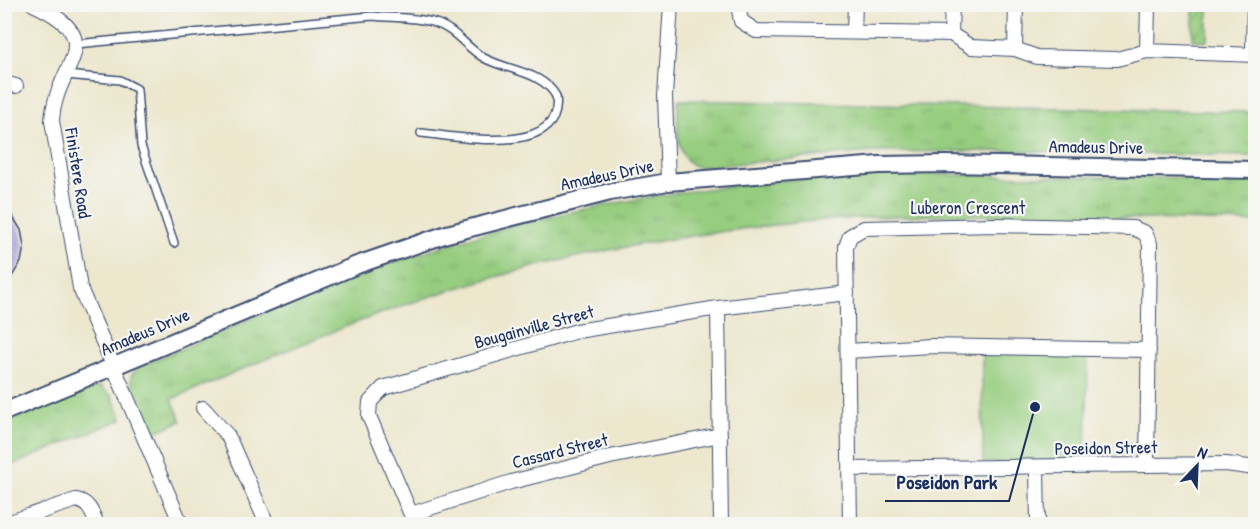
<svg xmlns="http://www.w3.org/2000/svg" width="1260" height="529" viewBox="0 0 1260 529" font-family="'Patrick Hand',sans-serif">
	<defs>
		<pattern id="grass-tufts" width="24" height="20" patternUnits="userSpaceOnUse" patternTransform="scale(1.5)"><rect width="24" height="20" fill="#96cd7f"/><path d="M3 7l-1-3M5 7V3M7 7l1-3M15 17l-1-3M17 17v-4M19 17l1-3" fill="none" stroke="#81b070"/></pattern>
		<pattern id="garden-furrows" width="10" height="10" patternUnits="userSpaceOnUse" patternTransform="scale(1.5)"><rect width="10" height="10" fill="#96cd7f"/><path d="M-1 1l2-2M0 10L10 0M9 11l2-2" fill="none" stroke="#81b070"/></pattern>
		<pattern id="building-back-hatch" width="6" height="6" patternUnits="userSpaceOnUse" patternTransform="scale(1.5)"><rect width="6" height="6" fill="#a9a1d9"/><path d="M-1 5l2 2M0 0l6 6M5-1l2 2" fill="none" stroke="#8984b3"/></pattern>
	</defs>
	<rect width="100%" height="100%" fill="#f6f6f2"/>
	<filter id="ink" filterUnits="userSpaceOnUse"><feTurbulence type="fractalNoise" baseFrequency=".0167" numOctaves="2"/><feDisplacementMap in="SourceGraphic" scale="12" xChannelSelector="R" yChannelSelector="G"/><feConvolveMatrix kernelMatrix="1 2 1 2 8 2 1 2 1" color-interpolation-filters="sRGB"/></filter>
	<filter id="wash" filterUnits="userSpaceOnUse"><feTurbulence type="fractalNoise" baseFrequency=".008" numOctaves="4" result="noise"/><feDisplacementMap in="SourceGraphic" scale="24" xChannelSelector="R" yChannelSelector="G"/><feGaussianBlur stdDeviation="1.35" result="paint"/><feColorMatrix in="noise" values="0 0 0 0 0 0 0 0 0 0 0 0 0 0 0 0 0 1.4 0 .05"/><feComposite in="paint" operator="in"/></filter>
	<g filter="url(#wash)">
		<rect width="100%" height="100%" fill="#ece7cd"/>
		<path fill="url(#grass-tufts)" stroke="#587e6e" stroke-width="1.5" d="M 678,100 L 1255,112 L 1255,156 L 1003,151 L 871,152 L 699,167 C 673,162 678,122 678,100 Z
			M 889,174 L 1255,179 L 1255,222 C 1106,219 953,208 803,222 C 693,233 580,252 474,283 C 369,313 271,357 172,399 L 181,421 L 150,434 L 132,392 L 131,376 L 140,366 C 233,327 325,284 421,253 C 572,203 730,180 889,174 Z
			M 101,387 L 112,396 L 122,419 L 5,468 L 5,423 L 89,388 Z"/>
		<path fill="#96cd7f" stroke="#587e6e" stroke-width="1.5" d="M 982,352 L 1088,354 L 1086,461 L 983,463 Z"/>
		<path fill="url(#garden-furrows)" stroke="#587e6e" stroke-width="1.5" d="M 1193,5 L 1208,5 L 1208,41 L 1193,40 Z"/>
		<g id="blocks">
			<path fill="url(#building-back-hatch)" d="M 4,202 L 21,230 L 24,246 L 21,262 L 4,289 Z"/>
		</g>
	</g>
	<g filter="url(#ink)">
		<use href="#blocks" fill-opacity="0" stroke="#3a4b6f" stroke-width="1.5"/>
		<g fill="none" stroke-linecap="round" stroke-linejoin="round">
			<g stroke="#3a4b6f" stroke-width="10">
				<path id="service" d="M 76,44 L 372,16 C 391,18 413,17 432,22 C 455,28 465,47 484,58 C 508,71 542,71 556,96 C 565,159 456,136 421,133
					M 66,75 L 120,80 L 137,89 L 141,146 L 174,243"/>
			</g>
			<g stroke="#3a4b6f" stroke-width="16">
				<path id="minor" d="M 33,4 C 113,41 55,63 52,121 L 80,288 L 181,524
					M 738,4 L 741,21 L 756,31 L 951,34
					M 952,4 L 951,34 L 971,47 L 1015,49 L 1037,57 L 1117,59 L 1147,51 L 1256,55
					M 854,31 L 855,4
					M 1015,49 L 1016,4
					M 1147,51 L 1148,4
					M 1253,54 L 1254,4
					M 4,83 L 16,86
					M 668,182 L 665,96 L 671,4
					M 718,308 L 721,524
					M 848,351 L 931,346 L 1149,350
					M 203,408 L 228,436 L 267,524
					M 1037,467 L 1038,524
					M 849,469 L 1147,465 L 1226,464 L 1256,468
					M 411,514 L 511,482 L 610,457 L 720,435
					M 4,524 L 76,500 C 89,502 92,513 97,524
					M 415,524 L 369,416 L 370,402 L 383,388 L 577,331 L 718,308 L 847,293
					M 850,524 L 846,247 L 850,236 L 864,228 L 996,225 L 1133,228 L 1145,233 L 1150,244 L 1147,465"/>
			</g>
			<g stroke="#3a4b6f" stroke-width="20">
				<path id="tertiary" d="M 4,412 L 357,265 L 447,234 L 610,192 L 668,182 L 879,165 L 946,164 L 1256,170"/>
			</g>
			<use href="#service" stroke="#fff" stroke-width="7"/>
			<use href="#minor" stroke="#fff" stroke-width="14"/>
			<use href="#tertiary" stroke="#fff" stroke-width="16"/>
		</g>
	</g>
	<g text-anchor="middle" stroke-width="4.5" stroke-linejoin="round" paint-order="stroke">
		<g font-size="18" fill="#1b2f5e" stroke="#f6f6f2">
			<text transform="translate(1096 147) rotate(1)" y="6">Amadeus Drive</text>
			<text transform="translate(78 173) rotate(81)" y="6">Finistere Road</text>
			<text transform="translate(607 175) rotate(-12)" y="6">Amadeus Drive</text>
			<text x="968" y="214">Luberon Crescent</text>
			<text transform="translate(534 327) rotate(-15)" y="6">Bougainville Street</text>
			<text transform="translate(145 332) rotate(-23)" y="6">Amadeus Drive</text>
			<text transform="translate(1106 448) rotate(-1)" y="6">Poseidon Street</text>
			<text transform="translate(560 451) rotate(-14)" y="6">Cassard Street</text>
		</g>
	</g>
	<path fill="none" stroke="#1b2f5e" stroke-width="2" d="M1035 407L1009 501H885"/>
	<circle fill="#1b2f5e" stroke="#f6f6f2" stroke-width="2" cx="1035" cy="407" r="6"/>
	<g font-size="20" text-anchor="middle" font-weight="bold" fill="#1b2f5e" stroke="#f6f6f2" stroke-width="4.5" stroke-linejoin="round" paint-order="stroke">
		<text x="947" y="489">Poseidon Park</text>
	</g>
	<rect width="1260" height="529" fill="none" stroke="#f6f6f2" stroke-width="24"/>
	<g transform="translate(1197 466) rotate(23)" stroke="#f6f6f2" stroke-width="4.5" paint-order="stroke">
	<path d="M0-4.5L10 22L0 15L-10 22Z" fill="#1b2f5e"/>
	<text y="-9" font-size="16" font-weight="bold" text-anchor="middle" fill="#1b2f5e">N</text>
	</g>
</svg>
